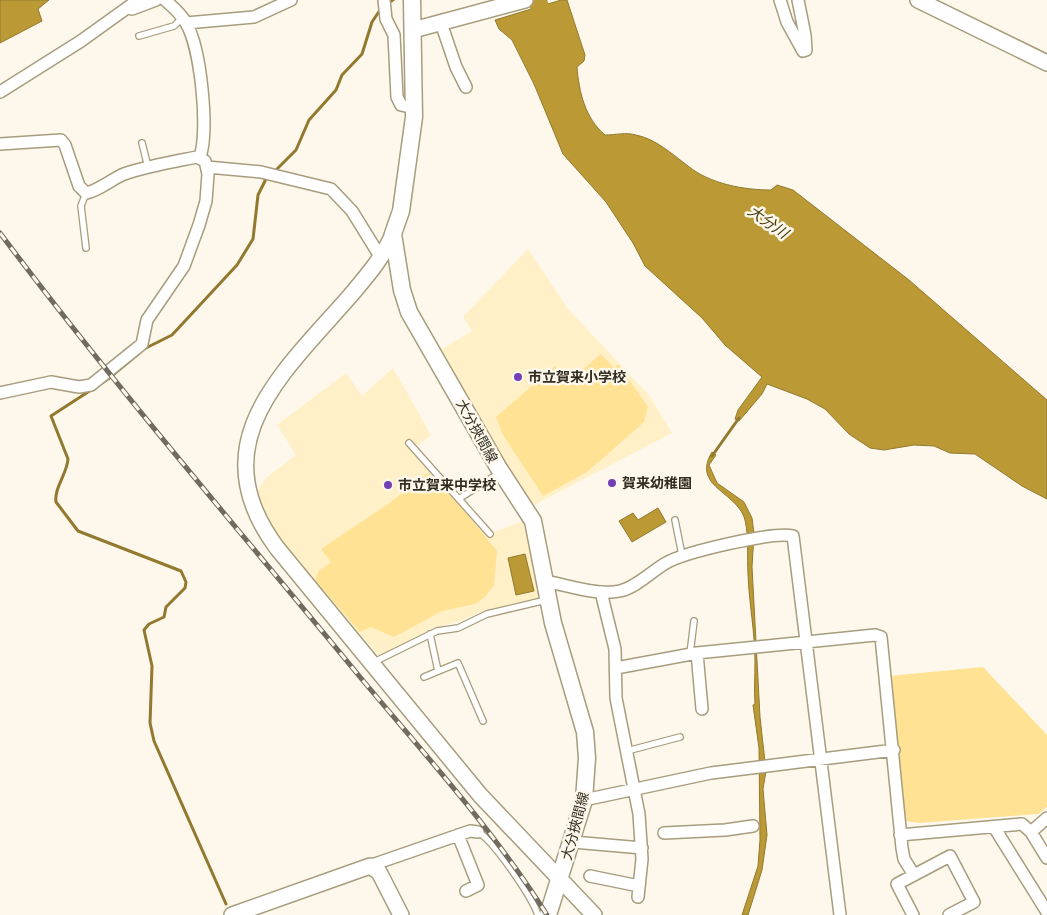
<svg xmlns="http://www.w3.org/2000/svg" width="1047" height="915" viewBox="0 0 1047 915" font-family="'Source Sans 3','Noto Sans JP',sans-serif">
	<rect width="100%" height="100%" fill="#fdf8eb"/>
	<path fill="#fff0c7" d="M 528,249 L 568,309 L 649,395 L 672,433 L 534,505 L 484,431 L 439,351 L 472,331 L 463,317 Z
		M 393,368 L 431,435 L 411,451 L 487,535 L 525,520 L 541,598 L 478,613 L 461,621 L 433,628 L 379,656 L 275,534 L 262,511 L 258,490 L 267,477 L 296,455 L 277,425 L 346,373 L 362,396 Z"/>
	<path fill="#ffe293" d="M 601,354 L 614,368 L 618,364 L 648,407 L 644,422 L 602,459 L 587,472 L 543,496 L 503,435 L 496,417 L 555,366 L 569,381 Z
		M 428,473 L 457,502 L 497,551 L 494,585 L 485,597 L 475,604 L 442,611 L 394,637 L 371,627 L 360,632 L 315,580 L 319,571 L 331,562 L 321,549 L 391,502 Z
		M 983,667 L 1047,735 L 1047,807 L 1038,814 L 919,823 L 906,821 L 889,676 Z"/>
	<path fill="#bb9a35" stroke="#92792f" d="M 0,0 L 49,0 L 38,9 L 42,21 L 0,43 Z
		M 561,0 L 567,0 L 585,55 L 584,61 L 577,67 C 579,92 585,118 605,135 C 615,135 626,132 636,135 C 656,139 672,154 688,166 C 710,184 744,190 771,190 L 777,185 L 793,190 L 909,280 L 1047,400 L 1047,499 L 1022,486 L 975,454 L 950,453 L 934,446 L 914,445 L 884,450 L 870,448 L 849,434 L 825,409 L 807,399 L 767,384 L 762,394 L 739,421 L 735,419 L 738,410 L 762,377 L 725,345 L 702,318 L 645,266 L 633,243 L 606,202 L 563,154 L 534,84 L 512,40 L 499,29 L 495,20 Z
		M 712,452 L 716,455 L 709,465 L 717,483 L 744,502 L 752,518 L 754,534 L 752,567 L 760,717 L 766,771 L 763,789 L 767,835 L 762,870 L 748,915 L 742,915 L 758,866 L 760,840 L 759,748 L 753,705 L 755,704 C 754,690 755,676 755,662 C 755,632 749,603 748,574 C 747,556 749,537 745,520 C 737,491 691,487 712,452 Z
		M 658,508 L 666,522 L 632,542 L 619,521 L 633,513 L 638,520 Z
		M 525,554 L 534,591 L 516,595 L 508,558 Z"/>
	<g fill="none" stroke-linecap="round" stroke-linejoin="round">
		<path stroke="#92792f" stroke-width="3" d="M 386,4 L 393,0
			M 1023,43 L 1047,55
			M 274,172 L 296,150 L 309,120 L 336,90 L 342,75 L 362,54 L 372,22 L 382,7
			M 142,350 L 172,335 L 237,265 L 253,239 L 258,195 L 267,177
			M 138,354 L 108,379 L 51,416 L 68,459 C 67,474 54,488 56,502 L 78,531 L 181,571 L 186,582 L 185,588 L 166,607 L 164,617 L 149,624 L 144,630 L 152,666 L 150,723 L 154,741 L 226,904
			M 712,456 L 739,418"/>
		<path stroke="#bb9a35" stroke-width="19" d="M 537,0 L 548,29"/>
		<g stroke="#a79c7d" stroke-width="8">
			<path id="service" d="M 139,36 L 174,26 L 182,18
				M 142,143 L 148,167
				M 86,193 L 81,206 L 86,248
				M 409,443 L 490,534
				M 460,498 L 501,472
				M 675,520 L 682,555
				M 430,634 L 438,671
				M 690,654 L 694,621
				M 372,663 L 437,631 L 458,628 L 487,614 L 546,600
				M 424,677 L 458,663 L 483,721
				M 627,751 L 680,737
				M 478,832 C 494,841 532,897 538,915"/>
		</g>
		<g stroke="#a79c7d" stroke-width="14">
			<path id="minor" d="M 165,0 C 172,6 182,15 186,23 C 201,48 209,130 200,157
				M 384,0 L 386,19 L 394,35 L 397,97 L 401,105 L 414,108
				M 780,0 L 787,22 L 803,51 L 806,50 L 805,35 L 798,0
				M 132,9 L 156,0
				M 186,23 L 254,17 L 291,0
				M 441,23 L 456,67 L 466,87
				M 0,92 L 81,41 L 138,0
				M 0,144 L 61,140 L 65,145 L 79,186 L 86,193 C 98,191 112,179 124,174 C 148,166 172,162 197,157 L 205,161 L 208,174 L 206,201 L 199,225 L 184,266 L 147,320 L 142,344 L 91,385 L 79,387 L 51,382 L 0,393
				M 207,167 L 261,172 L 331,189 L 352,211 L 381,258
				M 544,581 C 568,585 597,596 620,591 C 637,587 652,571 666,563 C 685,552 774,531 793,536 L 840,915
				M 601,592 L 615,649 L 616,698 L 639,814 L 642,859 L 638,897
				M 697,653 L 702,709
				M 616,668 L 697,653 L 875,635 L 881,637 L 902,848 L 904,859 L 914,875
				M 584,800 L 711,773 L 894,750
				M 994,827 L 1047,912
				M 1031,832 L 1047,818
				M 664,833 L 725,830 L 753,826
				M 458,835 L 478,885 L 466,891
				M 900,835 L 1022,824 L 1031,832 L 1047,858
				M 573,842 L 642,848
				M 366,867 L 470,831 L 478,832
				M 590,876 L 639,886
				M 913,915 L 897,884 L 950,856 L 974,902 L 949,915"/>
		</g>
		<g stroke="#a79c7d" stroke-width="18">
			<path id="tertiary" d="M 918,0 L 1047,63
				M 413,30 L 525,0
				M 393,234 C 383,258 366,277 350,296 C 283,373 199,443 277,548 L 480,795 L 594,915
				M 232,915 L 370,866 L 379,872 L 401,915"/>
		</g>
		<g stroke="#a79c7d" stroke-width="19">
			<path id="secondary" d="M 412,0 L 414,117 L 401,211 L 393,234 L 402,290 L 409,312 L 498,467 L 533,521 L 553,623 L 585,732 L 587,758 L 584,800 L 548,915"/>
		</g>
		<use href="#service" stroke="#fff" stroke-width="5.5"/>
		<use href="#minor" stroke="#fff" stroke-width="11"/>
		<use href="#tertiary" stroke="#fff" stroke-width="15"/>
		<use href="#secondary" stroke="#fff" stroke-width="16"/>
		<g stroke="#706b5e" stroke-width="5">
			<path id="rail" d="M 0,233 C 114,385 239,530 360,677 C 425,755 493,829 547,915"/>
		</g>
		<use href="#rail" stroke="#fdf8eb" stroke-width="3" stroke-dasharray="9" stroke-linecap="butt"/>
	</g>
	<g fill="#743eb5" stroke="#fdf8eb" stroke-width="2">
		<circle cx="518" cy="377" r="5"/>
		<circle cx="612" cy="483" r="5"/>
		<circle cx="388" cy="485" r="5"/>
	</g>
	<g text-anchor="middle" stroke-width="5" stroke-linejoin="round" paint-order="stroke">
		<g font-size="14" font-weight="bold" fill="#322d21" stroke="#fdf8eb" text-anchor="start">
			<text x="528" y="382">市立賀来小学校</text>
			<text x="622" y="488">賀来幼稚園</text>
			<text x="398" y="490">市立賀来中学校</text>
		</g>
		<g font-size="14" fill="#322d21" stroke="#fdf8eb">
			<text transform="translate(477 431) rotate(61)" y="5">大分挾間線</text>
			<text transform="translate(575 826) rotate(-75)" y="5">大分挾間線</text>
		</g>
		<g font-size="15" font-style="italic" fill="#4b3d13" stroke="#fdf8eb">
			<text transform="translate(768 222) rotate(35)" y="5">大分川</text>
		</g>
	</g>
</svg>
